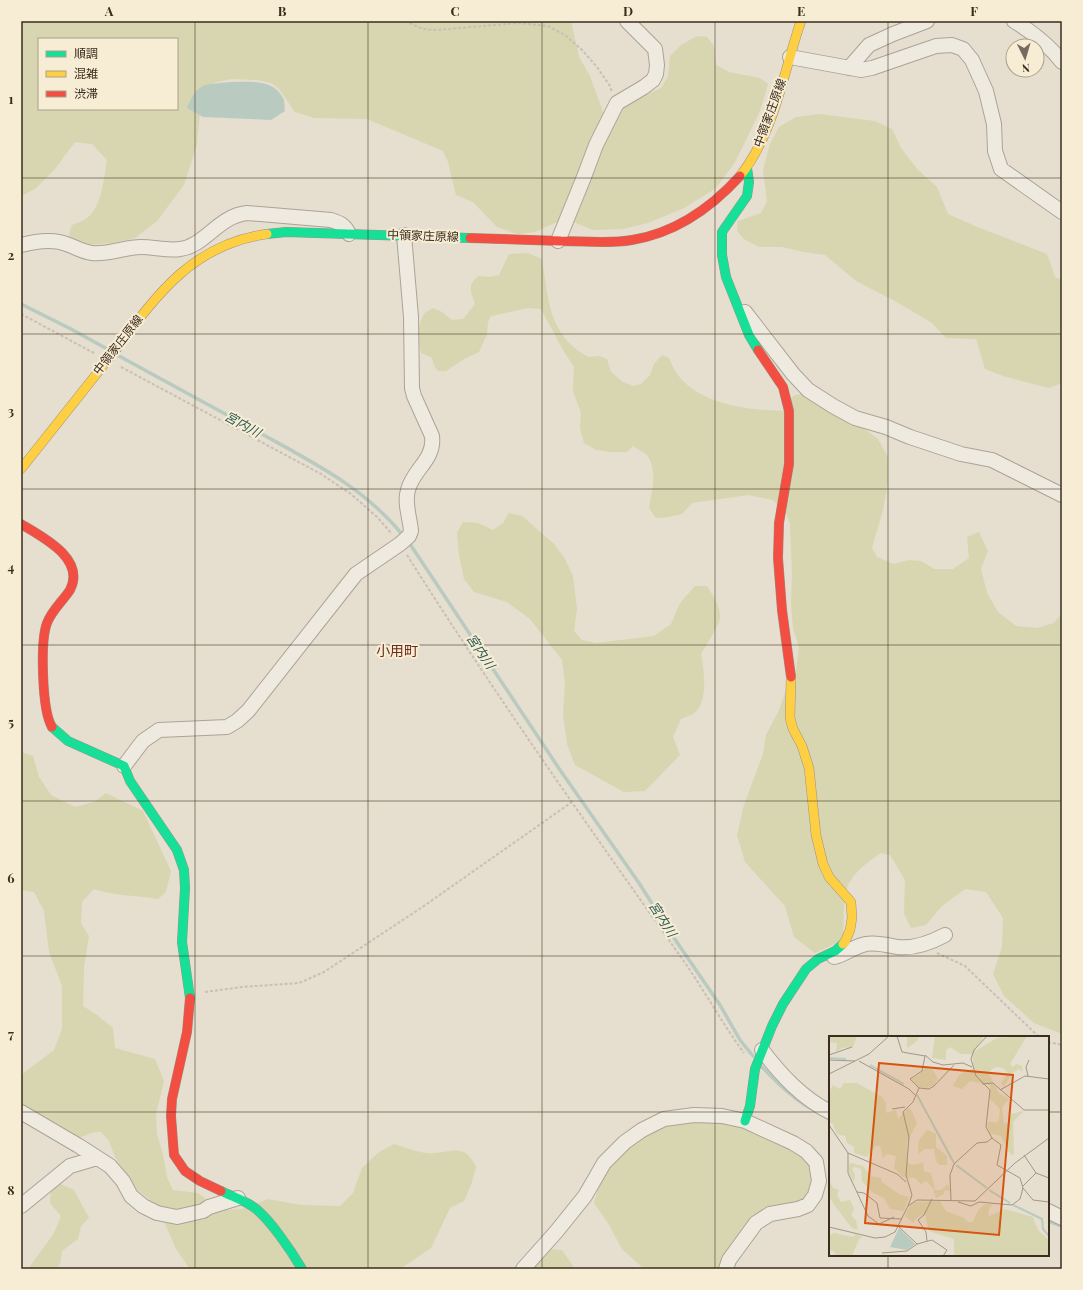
<svg xmlns="http://www.w3.org/2000/svg" width="1083" height="1290" viewBox="0 0 1083 1290" font-family="'Playfair Display','Noto Sans JP',serif">
	<rect width="100%" height="100%" fill="#e6dece"/>
	<path fill="#d7d6b0" fill-rule="evenodd" d="M 21,21 L 571,21 L 579,57 L 590,76 L 603,112 L 613,117 L 621,107 L 661,88 L 668,76 L 670,56 L 681,45 L 697,36 L 707,37 L 714,46 L 716,65 L 729,72 L 760,78 L 768,84 L 760,111 L 746,140 L 734,164 L 715,189 L 684,208 L 648,223 L 623,229 L 593,230 L 574,222 L 557,222 L 535,232 L 517,234 L 497,227 L 473,202 L 456,195 L 448,162 L 443,151 L 367,119 L 314,118 L 295,112 L 279,89 L 271,83 L 257,80 L 231,79 L 213,83 L 201,103 L 197,144 L 184,185 L 157,221 L 135,238 L 113,243 L 88,245 L 71,240 L 69,234 L 72,225 C 77,223 83,221 87,218 C 102,207 104,178 107,160 L 92,144 L 75,142 L 55,169 L 35,189 L 21,196 ZM 39,39 L 177,39 L 177,109 L 39,109 Z
		M 819,114 L 875,121 L 892,129 L 901,148 L 918,170 L 937,187 L 948,214 L 975,226 L 1047,254 L 1055,277 L 1062,280 L 1062,383 L 1049,388 L 1003,376 L 985,369 L 976,339 L 946,338 L 932,323 L 895,301 L 856,281 L 825,255 L 804,252 L 782,247 L 759,247 L 744,239 L 737,231 L 738,221 L 761,213 L 767,201 L 763,170 L 770,144 L 779,127 L 796,117 Z
		M 528,253 L 542,259 C 548,296 548,332 583,354 C 591,359 591,356 598,356 C 601,356 604,358 607,359 L 611,372 L 623,382 L 633,386 L 641,384 L 650,375 L 654,364 L 662,355 L 669,358 C 672,366 677,375 683,381 C 709,406 750,410 784,411 L 791,398 L 795,395 L 803,394 L 832,409 L 845,421 L 859,425 L 878,439 L 888,457 L 888,483 L 883,510 L 872,548 L 877,557 L 894,564 L 909,560 L 921,561 L 934,569 L 953,569 L 969,558 L 967,537 L 979,532 L 988,551 L 981,569 L 987,593 L 998,612 L 1016,626 L 1037,628 L 1054,623 L 1062,613 L 1062,1034 L 1034,1023 L 1004,996 L 993,974 L 1002,947 L 1003,918 L 986,892 L 965,889 L 941,907 L 926,925 L 911,928 L 904,914 L 905,880 L 890,855 L 881,853 C 867,862 851,874 846,891 C 843,902 844,928 843,940 L 815,953 L 794,937 L 785,906 L 745,862 L 737,835 L 744,805 L 763,754 L 766,735 L 779,710 L 787,688 L 796,671 L 799,647 L 793,628 L 791,603 L 792,573 L 790,524 L 787,515 L 773,500 L 748,495 L 692,503 L 682,514 L 669,517 L 656,518 L 649,508 C 652,491 658,471 647,455 C 644,452 637,449 633,446 L 627,452 L 612,452 L 596,450 L 584,443 L 580,428 L 581,413 L 573,391 L 574,367 L 563,350 L 541,309 L 528,308 L 491,316 L 488,322 L 487,334 L 479,352 L 464,359 L 446,371 L 438,371 L 434,366 L 432,358 L 421,353 C 418,342 417,323 425,313 C 427,311 431,310 433,308 L 442,312 L 452,320 L 463,319 L 475,304 L 471,292 L 471,284 L 478,276 L 490,277 L 499,275 L 509,254 Z
		M 509,513 L 522,516 L 554,544 L 565,559 L 573,576 L 577,609 L 574,631 L 582,640 L 596,643 L 654,636 L 671,624 L 680,603 L 695,586 L 707,586 C 712,595 721,606 720,618 C 719,626 706,645 701,654 C 704,670 709,703 693,714 C 690,716 685,717 681,719 L 673,737 L 680,755 L 645,791 L 624,792 L 575,765 L 567,744 L 563,715 L 565,683 L 562,660 L 530,619 L 507,602 L 474,592 L 464,579 L 459,555 L 457,533 L 463,522 L 478,523 L 493,530 L 503,523 Z
		M 21,752 L 33,756 L 39,777 L 51,795 L 75,807 L 94,802 L 106,793 L 143,811 L 171,871 L 166,892 L 158,899 C 136,895 115,896 94,889 L 82,902 L 81,923 L 89,936 L 84,967 L 83,1006 L 97,1015 L 113,1028 L 115,1048 L 155,1059 L 164,1081 L 156,1114 L 157,1134 L 163,1155 L 167,1177 L 173,1190 L 198,1193 L 209,1201 L 225,1210 L 242,1209 L 268,1199 L 301,1205 L 340,1206 L 353,1193 L 362,1168 L 379,1152 L 394,1144 C 404,1147 416,1152 427,1153 C 450,1155 463,1140 476,1167 L 471,1185 L 464,1201 L 450,1208 L 431,1248 L 400,1269 L 190,1269 L 176,1249 L 157,1205 L 133,1187 L 115,1157 L 109,1141 L 101,1132 C 91,1131 88,1136 80,1137 C 66,1137 34,1111 21,1103 L 21,1075 L 54,1050 L 62,1029 L 62,986 L 49,952 L 44,911 L 34,892 L 21,890 Z
		M 682,1120 L 703,1120 L 747,1127 L 804,1156 L 812,1166 L 816,1177 L 808,1197 L 799,1204 L 778,1208 L 722,1269 L 644,1269 L 622,1249 L 608,1223 L 594,1203 L 600,1182 L 609,1164 L 641,1136 Z
		M 61,1184 L 74,1190 L 89,1218 L 81,1226 L 78,1239 L 62,1251 L 60,1264 L 57,1269 L 28,1269 L 54,1233 L 61,1216 L 50,1203 L 51,1190 Z
		M 547,1249 L 562,1250 L 575,1269 L 528,1269 Z"/>
	<path fill="#b9cbc0" d="M 231,82 C 249,82 274,79 283,98 C 285,101 284,107 285,111 L 271,120 L 203,117 L 187,108 C 198,81 204,85 231,82 Z"/>
	<g fill="none" stroke-linecap="round" stroke-linejoin="round">
		<path stroke="#b9cbc0" stroke-width="3.5" d="M 21,304 L 71,329 L 109,350
			M 119,356 C 166,382 213,407 260,433 C 312,462 367,489 404,537
			M 408,541 L 560,770 L 639,883 L 674,938 L 720,1005 L 740,1040 L 753,1056
			M 762,1067 C 777,1083 793,1099 812,1109
			M 1048,1221 L 1062,1226"/>
		<g stroke="#aba397" stroke-width="16">
			<path id="street" d="M 1014,21 C 1032,32 1049,45 1062,62
				M 790,57 L 861,70 L 872,68 L 936,46 L 952,45 L 963,49 L 972,60 L 986,91 L 994,124 L 995,151 L 1001,169 L 1062,212
				M 849,68 L 869,45 L 893,34 L 927,21
				M 558,241 L 584,177 L 596,145 L 617,103 L 644,87 L 653,80 L 656,74 L 657,65 L 655,49 L 627,21
				M 21,245 C 36,241 54,238 69,245 C 77,248 83,252 92,253 C 108,255 125,247 141,247 C 154,247 168,251 180,249 C 205,246 218,216 247,213 L 331,220 C 340,223 345,225 349,234
				M 745,312 L 793,374 L 808,390 L 833,406 L 855,418 L 886,427 L 910,437 L 961,454 L 992,460 L 1062,495
				M 124,766 L 143,741 L 159,730 L 227,727 L 237,721 L 248,711 L 356,574 L 400,544 L 409,536 L 411,531 C 410,518 404,503 408,490 C 413,469 435,460 432,436 L 414,396 L 412,388 L 411,317 L 404,235
				M 834,957 C 845,955 854,946 866,944 C 876,942 887,945 897,947 C 914,949 930,943 945,935
				M 762,1050 C 781,1075 802,1098 830,1112
				M 21,1112 L 79,1146 L 110,1166 L 123,1181 L 131,1196 L 143,1206 L 157,1213 L 177,1217 L 203,1211 L 209,1207 L 238,1198
				M 21,1206 L 70,1166 L 97,1158
				M 1048,1211 L 1062,1218
				M 523,1269 L 556,1232 L 585,1196 L 604,1163 L 625,1142 L 642,1130 L 664,1119 L 694,1115 L 722,1116 L 745,1121 L 793,1143 L 806,1151 L 816,1162 L 819,1181 L 815,1195 L 808,1205 L 798,1209 L 770,1214 L 756,1223 L 729,1260 L 726,1269"/>
		</g>
		<g stroke="#9b9386" stroke-width="10">
			<path id="fast" d="M 747,168 L 749,182 L 747,196 L 722,232 L 722,255 L 726,277 L 749,335 L 758,350
				M 267,234 L 286,232 L 470,238
				M 52,727 L 68,741 L 124,766 L 130,781 L 177,850 L 184,870 L 185,888 L 182,942 L 190,998
				M 745,1121 L 750,1106 L 755,1069 L 772,1026 L 783,1004 L 806,969 L 818,959 L 835,951 L 843,944
				M 221,1191 C 231,1196 243,1200 252,1206 C 268,1216 292,1252 302,1269"/>
		</g>
		<g stroke="#9b9386" stroke-width="10">
			<path id="slow" d="M 740,176 C 775,132 783,73 801,21
				M 117,348 C 158,293 194,244 267,234
				M 21,469 L 106,362
				M 791,677 L 790,718 L 793,729 L 802,746 L 809,768 L 816,835 L 823,864 L 829,877 L 851,902 L 852,918 L 850,930 L 845,942 L 843,944"/>
		</g>
		<g stroke="#9b9386" stroke-width="10">
			<path id="jam" d="M 470,238 C 500,239 531,240 561,241 C 585,241 609,244 632,240 C 675,233 711,208 740,176
				M 758,350 L 783,387 L 789,411 L 789,464 L 779,523 L 778,558 L 782,610 L 791,677
				M 21,524 C 43,537 86,559 70,590 C 62,602 52,610 47,623 C 40,642 42,711 52,727
				M 190,998 L 187,1032 L 172,1099 L 171,1116 L 174,1155 L 185,1171 L 200,1181 L 221,1191"/>
		</g>
		<path stroke="#c7c0b7" stroke-width="2" stroke-dasharray="3 2" stroke-linecap="butt" d="M 405,21 L 423,29 L 436,30 L 518,23 L 548,26 L 565,35 L 582,50 L 597,67 L 610,86 L 612,92
			M 21,314 L 94,353
			M 121,367 L 321,474 L 351,494 L 378,518 L 392,534
			M 407,555 C 494,693 588,826 683,960 C 704,990 722,1023 744,1053
			M 937,953 L 965,966 L 1039,1037
			M 205,992 L 242,987 L 299,983 L 324,972 L 421,908 L 572,802
			M 1048,1042 L 1062,1045"/>
		<use href="#street" stroke="#eeeae0" stroke-width="14"/>
		<use href="#fast" stroke="#16e098" stroke-width="9"/>
		<use href="#slow" stroke="#ffcf43" stroke-width="9"/>
		<use href="#jam" stroke="#f24e42" stroke-width="9"/>
		<g stroke="#9b9386" stroke-width="10" stroke-linecap="butt">
			<path id="jam-bridge" d="M 106,362 L 117,348"/>
		</g>
		<use href="#jam-bridge" stroke="#f24e42" stroke-width="9"/>
	</g>
	<path fill="none" stroke="#3c2c1e" stroke-width="1" stroke-opacity="0.55" d="M 195,21 L 195,1269M 368,21 L 368,1269M 542,21 L 542,1269M 715,21 L 715,1269M 888,21 L 888,1037M 21,178 L 1062,178M 21,334 L 1062,334M 21,489 L 1062,489M 21,645 L 1062,645M 21,801 L 1062,801M 21,956 L 1062,956M 21,1112 L 830,1112M 1048,1112 L 1062,1112M 888,1255 L 888,1269"/>
	<g text-anchor="middle" stroke-width="4" stroke-linejoin="round" paint-order="stroke">
		<g font-size="12" fill="#3c2c1e" stroke="#f7edd4">
			<text transform="translate(770 113) rotate(-70)" y="4">中領家庄原線</text>
			<text transform="translate(423 236) rotate(2)" y="4">中領家庄原線</text>
			<text transform="translate(118 345) rotate(-52)" y="4">中領家庄原線</text>
		</g>
		<g font-size="13" font-style="italic" fill="#2c5c58" stroke="#f7edd4">
			<text transform="translate(243 424) rotate(29)" y="5">宮内川</text>
			<text transform="translate(481 651) rotate(56)" y="5">宮内川</text>
			<text transform="translate(663 919) rotate(57)" y="5">宮内川</text>
		</g>
		<g font-size="14" fill="#6b2a1b" stroke="#f7edd4">
			<text x="397" y="656">小用町</text>
		</g>
	</g>
	<g transform="translate(829 1036)">
		<rect width="220" height="220" fill="#e6dece"/>
		<path d="M 0,0 L 28,0 L 24,11 L 13,12 L 7,16 L 8,7 L 0,6 ZM 78,0 L 101,0 L 90,1 L 87,6 L 78,12 ZM 106,0 L 155,0 L 146,15 L 168,2 L 198,0 L 181,28 L 184,31 L 187,28 L 193,30 L 194,36 L 190,33 L 183,37 L 175,51 L 172,47 L 179,37 L 174,32 L 167,31 L 159,36 L 170,57 L 180,63 L 173,71 L 175,88 L 179,87 L 182,78 L 195,75 L 184,86 L 185,119 L 181,118 L 172,100 L 161,97 L 158,89 L 160,85 L 168,87 L 170,83 L 171,73 L 161,63 L 161,49 L 141,45 L 133,53 L 124,50 L 130,39 L 144,32 L 144,18 L 132,18 L 121,11 L 117,14 L 117,24 L 103,22 ZM 96,32 L 104,34 L 109,43 L 105,49 L 98,52 L 89,51 L 82,43 L 90,39 ZM 15,47 L 28,47 L 53,61 L 57,67 L 57,77 L 67,74 L 69,83 L 79,72 L 82,74 L 88,87 L 78,107 L 78,126 L 83,129 L 94,127 L 95,135 L 102,137 L 106,154 L 112,154 L 119,148 L 121,155 L 116,154 L 114,159 L 107,162 L 104,152 L 97,145 L 92,148 L 86,142 L 73,141 L 65,132 L 67,120 L 58,118 L 54,122 L 51,110 L 46,110 L 38,121 L 25,117 L 25,111 L 18,107 L 16,100 L 8,98 L 4,88 L 0,86 L 0,56 L 4,49 L 11,53 ZM 98,94 L 107,98 L 107,111 L 118,120 L 118,129 L 111,129 L 107,125 L 105,113 L 96,113 L 89,118 L 90,104 ZM 22,127 L 34,130 L 42,140 L 52,142 L 53,146 L 70,158 L 80,161 L 75,175 L 61,173 L 55,162 L 43,156 L 33,145 L 32,133 L 26,131 L 23,132 L 26,139 L 25,146 L 20,137 L 20,129 ZM 0,144 L 4,152 L 10,154 L 8,159 L 12,166 L 21,164 L 25,173 L 22,179 L 27,184 L 29,194 L 23,192 L 6,170 L 1,162 ZM 111,165 L 117,175 L 135,182 L 139,186 L 144,186 L 149,174 L 156,168 L 164,168 L 159,175 L 160,180 L 176,173 L 204,181 L 209,194 L 220,204 L 220,220 L 125,220 L 125,203 L 100,195 L 96,178 L 89,181 L 84,187 L 76,180 L 81,170 L 87,166 ZM 5,197 L 24,201 L 27,198 L 34,201 L 30,203 L 23,220 L 9,220 L 3,214 L 0,215 L 0,200 Z" fill="#d7d6b0"/>
		<path d="M 70,192 L 86,208 L 78,214 L 61,211 Z" fill="#b9cbc0"/>
		<path fill="none" stroke="#b9cbc0" stroke-width="2" d="M 0,22 L 17,23M 41,29 L 75,48M 88,59 L 125,127M 127,129 L 158,152M 160,154 L 181,167M 184,169 L 213,183 L 214,193 L 220,200"/>
		<path fill="none" stroke="#a29788" stroke-width="1" d="M 68,0 L 73,16 L 96,20 L 93,35 L 81,43 L 90,52 L 100,53 L 105,50 L 125,29M 0,19 L 23,11M 96,19 L 104,26 L 114,29 L 134,27 L 143,31M 0,24 L 26,25M 30,25 L 80,53 L 87,60M 0,38 L 40,18 L 60,0M 199,40 L 197,31 L 200,24M 153,48 L 164,47 L 195,74 L 220,74M 171,54 L 196,40 L 220,43M 63,73 L 76,71M 0,89 L 19,117 L 19,137 L 39,180 L 50,188 L 65,181M 19,117 L 68,138 L 77,146M 195,119 L 207,137 L 220,142M 194,150 L 207,137M 194,152 L 204,164 L 220,166M 28,156 L 35,157 L 48,167 L 51,182 L 73,183M 122,165 L 121,139 L 125,128 L 148,107 L 158,106 L 163,102M 129,166 L 142,170 L 150,166 L 183,169 L 191,163 L 194,152 L 191,142 L 168,129 L 172,109 L 163,102 L 157,91 L 161,54 L 147,40 L 142,23 L 145,14 L 158,0M 79,170 L 83,159 L 77,139 L 80,101 L 74,76 L 84,66 L 90,52M 69,190 L 88,208M 0,191 L 46,202 L 56,201 L 66,196 L 79,170 L 88,164 L 146,165 L 186,127 L 220,102M 98,205 L 97,196 L 89,184 L 95,179 L 103,163M 53,217 L 78,215 L 88,208 L 103,204 L 118,214 L 114,220"/>
		<path fill="#d7540e" fill-opacity="0.15" stroke="#d7540e" stroke-width="2" d="M 50,27 L 184,39 L 170,199 L 36,187 Z"/>
		<rect width="220" height="220" fill="none" stroke="#3c2c1e" stroke-width="2"/>
	</g>
	<rect width="1083" height="1290" fill="none" stroke="#f7edd4" stroke-width="44"/>
	<rect x="38" y="38" width="140" height="72" fill="#f7edd4" stroke="#aca08b"/>
	<rect x="46" y="51" width="20" height="6" fill="#16e098" stroke="#aca08b"/>
	<text x="74" y="58" font-size="12" fill="#3c2c1e">順調</text>
	<rect x="46" y="71" width="20" height="6" fill="#ffcf43" stroke="#aca08b"/>
	<text x="74" y="78" font-size="12" fill="#3c2c1e">混雑</text>
	<rect x="46" y="91" width="20" height="6" fill="#f24e42" stroke="#aca08b"/>
	<text x="74" y="98" font-size="12" fill="#3c2c1e">渋滞</text>
	<g transform="translate(1025 58) rotate(175)"><circle r="19" fill="#f7edd4" stroke="#aca08b"/>
	<path d="M0-3L7 15L0 10L-7 15Z" fill="#786a5c"/>
	<text y="-6" font-size="11" font-weight="bold" text-anchor="middle" fill="#3c2c1e">N</text>
	</g>
	<rect x="22" y="22" width="1039" height="1246" fill="none" stroke="#3c2c1e" stroke-width="1.5"/>
	<g font-size="13" text-anchor="middle" font-weight="bold" fill="#3c2c1e">
		<text x="109" y="16">A</text>
		<text x="282" y="16">B</text>
		<text x="455" y="16">C</text>
		<text x="628" y="16">D</text>
		<text x="801" y="16">E</text>
		<text x="974" y="16">F</text>
		<text x="11" y="104">1</text>
		<text x="11" y="260">2</text>
		<text x="11" y="416">3</text>
		<text x="11" y="572">4</text>
		<text x="11" y="727">5</text>
		<text x="11" y="883">6</text>
		<text x="11" y="1039">7</text>
		<text x="11" y="1195">8</text>
	</g>
</svg>
